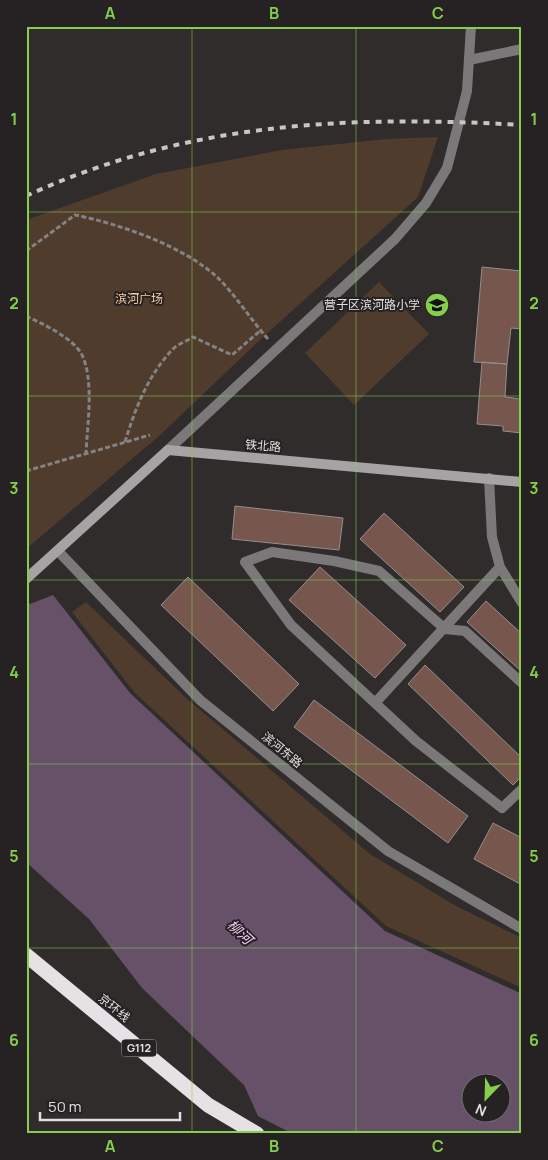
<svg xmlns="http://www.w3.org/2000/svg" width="548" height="1160" viewBox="0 0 548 1160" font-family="Manrope,'Noto Sans SC',sans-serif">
	<rect width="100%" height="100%" fill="#302c2c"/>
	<path fill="#4f3c2d" d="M 438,137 L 418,197 L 261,339 L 158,437 L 26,549 L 26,220 L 156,174 L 282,150 L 386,139 Z
		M 379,282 L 429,334 L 354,405 L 305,353 Z
		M 86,602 L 185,697 L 370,854 L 456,906 L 522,938 L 522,988 L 386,926 L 134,692 L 72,612 Z"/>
	<path fill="#675169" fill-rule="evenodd" d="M 53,595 L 130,693 L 385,931 L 522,994 L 522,1134 L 293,1134 L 258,1116 L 244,1085 L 142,988 L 89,919 L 26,862 L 26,600 L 30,604 ZM 470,1082 L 500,1082 L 500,1112 L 470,1112 Z"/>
	<path fill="#77564d" stroke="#938e8d" d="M 482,267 L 522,271 L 522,329 L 511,328 L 507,364 L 474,362 Z
		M 482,362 L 507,364 L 505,397 L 522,399 L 522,433 L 503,431 L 503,426 L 477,424 Z
		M 235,506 L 343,518 L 339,550 L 232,539 Z
		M 384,513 L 464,587 L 440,612 L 360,539 Z
		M 320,567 L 406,645 L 375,678 L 289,600 Z
		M 188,577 L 299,684 L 273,711 L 161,605 Z
		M 486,601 L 522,634 L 522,672 L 467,622 Z
		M 425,665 L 522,758 L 522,776 L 513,785 L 408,684 Z
		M 314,700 L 468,816 L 448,843 L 294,727 Z
		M 493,823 L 522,838 L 522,885 L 474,859 Z"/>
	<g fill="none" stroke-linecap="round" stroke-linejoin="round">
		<path stroke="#858282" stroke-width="3" stroke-dasharray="5 2.5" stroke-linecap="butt" d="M 26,251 L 75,215 C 120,224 183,246 217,277 C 235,294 251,320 268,339
			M 26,316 C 43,324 71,337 81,353 C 95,379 87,426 86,454
			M 125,442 C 135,409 148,375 173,349 C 178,344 187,341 193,337 L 232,355 L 260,331
			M 26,471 L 150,435"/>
		<path stroke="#7a7879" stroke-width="10" d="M 469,60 L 522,49
			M 168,450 L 395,239 L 426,203 L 447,168 L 467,91 L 471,26
			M 489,478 L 492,537 L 500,567 L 522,603
			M 58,551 L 200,700 L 388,851 L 522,929
			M 522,683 L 465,631 L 445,629 L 379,571 L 334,561 L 272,552 L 245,562 L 291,625 L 416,741 L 502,808 L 522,789
			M 375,703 L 500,567"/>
		<path stroke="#a6a3a4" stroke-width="10" d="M 26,579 L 168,450 L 522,482"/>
		<path stroke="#e6e1e4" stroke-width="15" d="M 26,955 L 208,1105 L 257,1134"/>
		<path stroke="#c8c5c5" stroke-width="4" stroke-dasharray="6 6" stroke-linecap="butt" d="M 26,196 C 187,122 348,115 522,125"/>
	</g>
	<path fill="none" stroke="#86cf4c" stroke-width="1" stroke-opacity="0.55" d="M 192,26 L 192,1134M 356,26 L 356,1134M 26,212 L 522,212M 26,396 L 522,396M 26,580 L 522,580M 26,764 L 522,764M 26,948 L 522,948"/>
	<defs>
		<g id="school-disc" transform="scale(1.25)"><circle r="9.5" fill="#86cf4c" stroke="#262223"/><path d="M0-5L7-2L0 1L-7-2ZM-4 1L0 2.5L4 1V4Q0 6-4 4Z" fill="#111"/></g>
	</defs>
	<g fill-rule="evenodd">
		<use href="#school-disc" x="437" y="305"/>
	</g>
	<g text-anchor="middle" stroke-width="4" stroke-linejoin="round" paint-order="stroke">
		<rect fill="#262223" stroke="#aaa6a7" stroke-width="1" x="121.5" y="1039.5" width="35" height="17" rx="4"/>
		<g font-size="11" font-weight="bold" fill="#e2dfdf">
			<text x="139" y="1052">G112</text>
		</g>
		<g font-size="12" fill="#fbcaa2" stroke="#262223">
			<text x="139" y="303">滨河广场</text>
		</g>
		<g font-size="12" fill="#e2dfdf" stroke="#262223" text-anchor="end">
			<text x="420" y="309">营子区滨河路小学</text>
		</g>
		<g font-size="12" fill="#e2dfdf" stroke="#262223">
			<text transform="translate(263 446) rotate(5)" y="4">铁北路</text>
			<text transform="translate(282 750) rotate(39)" y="4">滨河东路</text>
			<text transform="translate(114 1008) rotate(39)" y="4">京环线</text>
		</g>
		<g font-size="14" font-style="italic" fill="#f6ccfb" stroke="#262223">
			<text transform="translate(240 932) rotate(43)" y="5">柳河</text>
		</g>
	</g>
	<rect width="548" height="1160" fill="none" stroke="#262223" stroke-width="55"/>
	<g transform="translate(486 1098) rotate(203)"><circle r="24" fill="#262223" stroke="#716e6e"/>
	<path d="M0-4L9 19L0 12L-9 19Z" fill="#86cf4c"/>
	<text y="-8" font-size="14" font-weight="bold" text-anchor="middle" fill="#e2dfdf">N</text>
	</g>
	<path d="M40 1112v8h140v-8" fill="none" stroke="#e2dfdf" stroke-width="2.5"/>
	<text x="48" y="1112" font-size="15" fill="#e2dfdf" stroke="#262223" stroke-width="4" paint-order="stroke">50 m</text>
	<rect x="28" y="28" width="492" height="1104" fill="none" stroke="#86cf4c" stroke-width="2"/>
	<g font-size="16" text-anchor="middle" font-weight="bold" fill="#86cf4c">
		<text x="110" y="19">A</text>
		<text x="274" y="19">B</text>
		<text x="438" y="19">C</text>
		<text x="14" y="125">1</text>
		<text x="534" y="125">1</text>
		<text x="14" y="309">2</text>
		<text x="534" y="309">2</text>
		<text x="14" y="494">3</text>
		<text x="534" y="494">3</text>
		<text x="14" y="678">4</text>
		<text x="534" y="678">4</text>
		<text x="14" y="862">5</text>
		<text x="534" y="862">5</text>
		<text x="14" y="1046">6</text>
		<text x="534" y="1046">6</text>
		<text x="110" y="1152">A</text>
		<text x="274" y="1152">B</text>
		<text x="438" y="1152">C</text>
	</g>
</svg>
